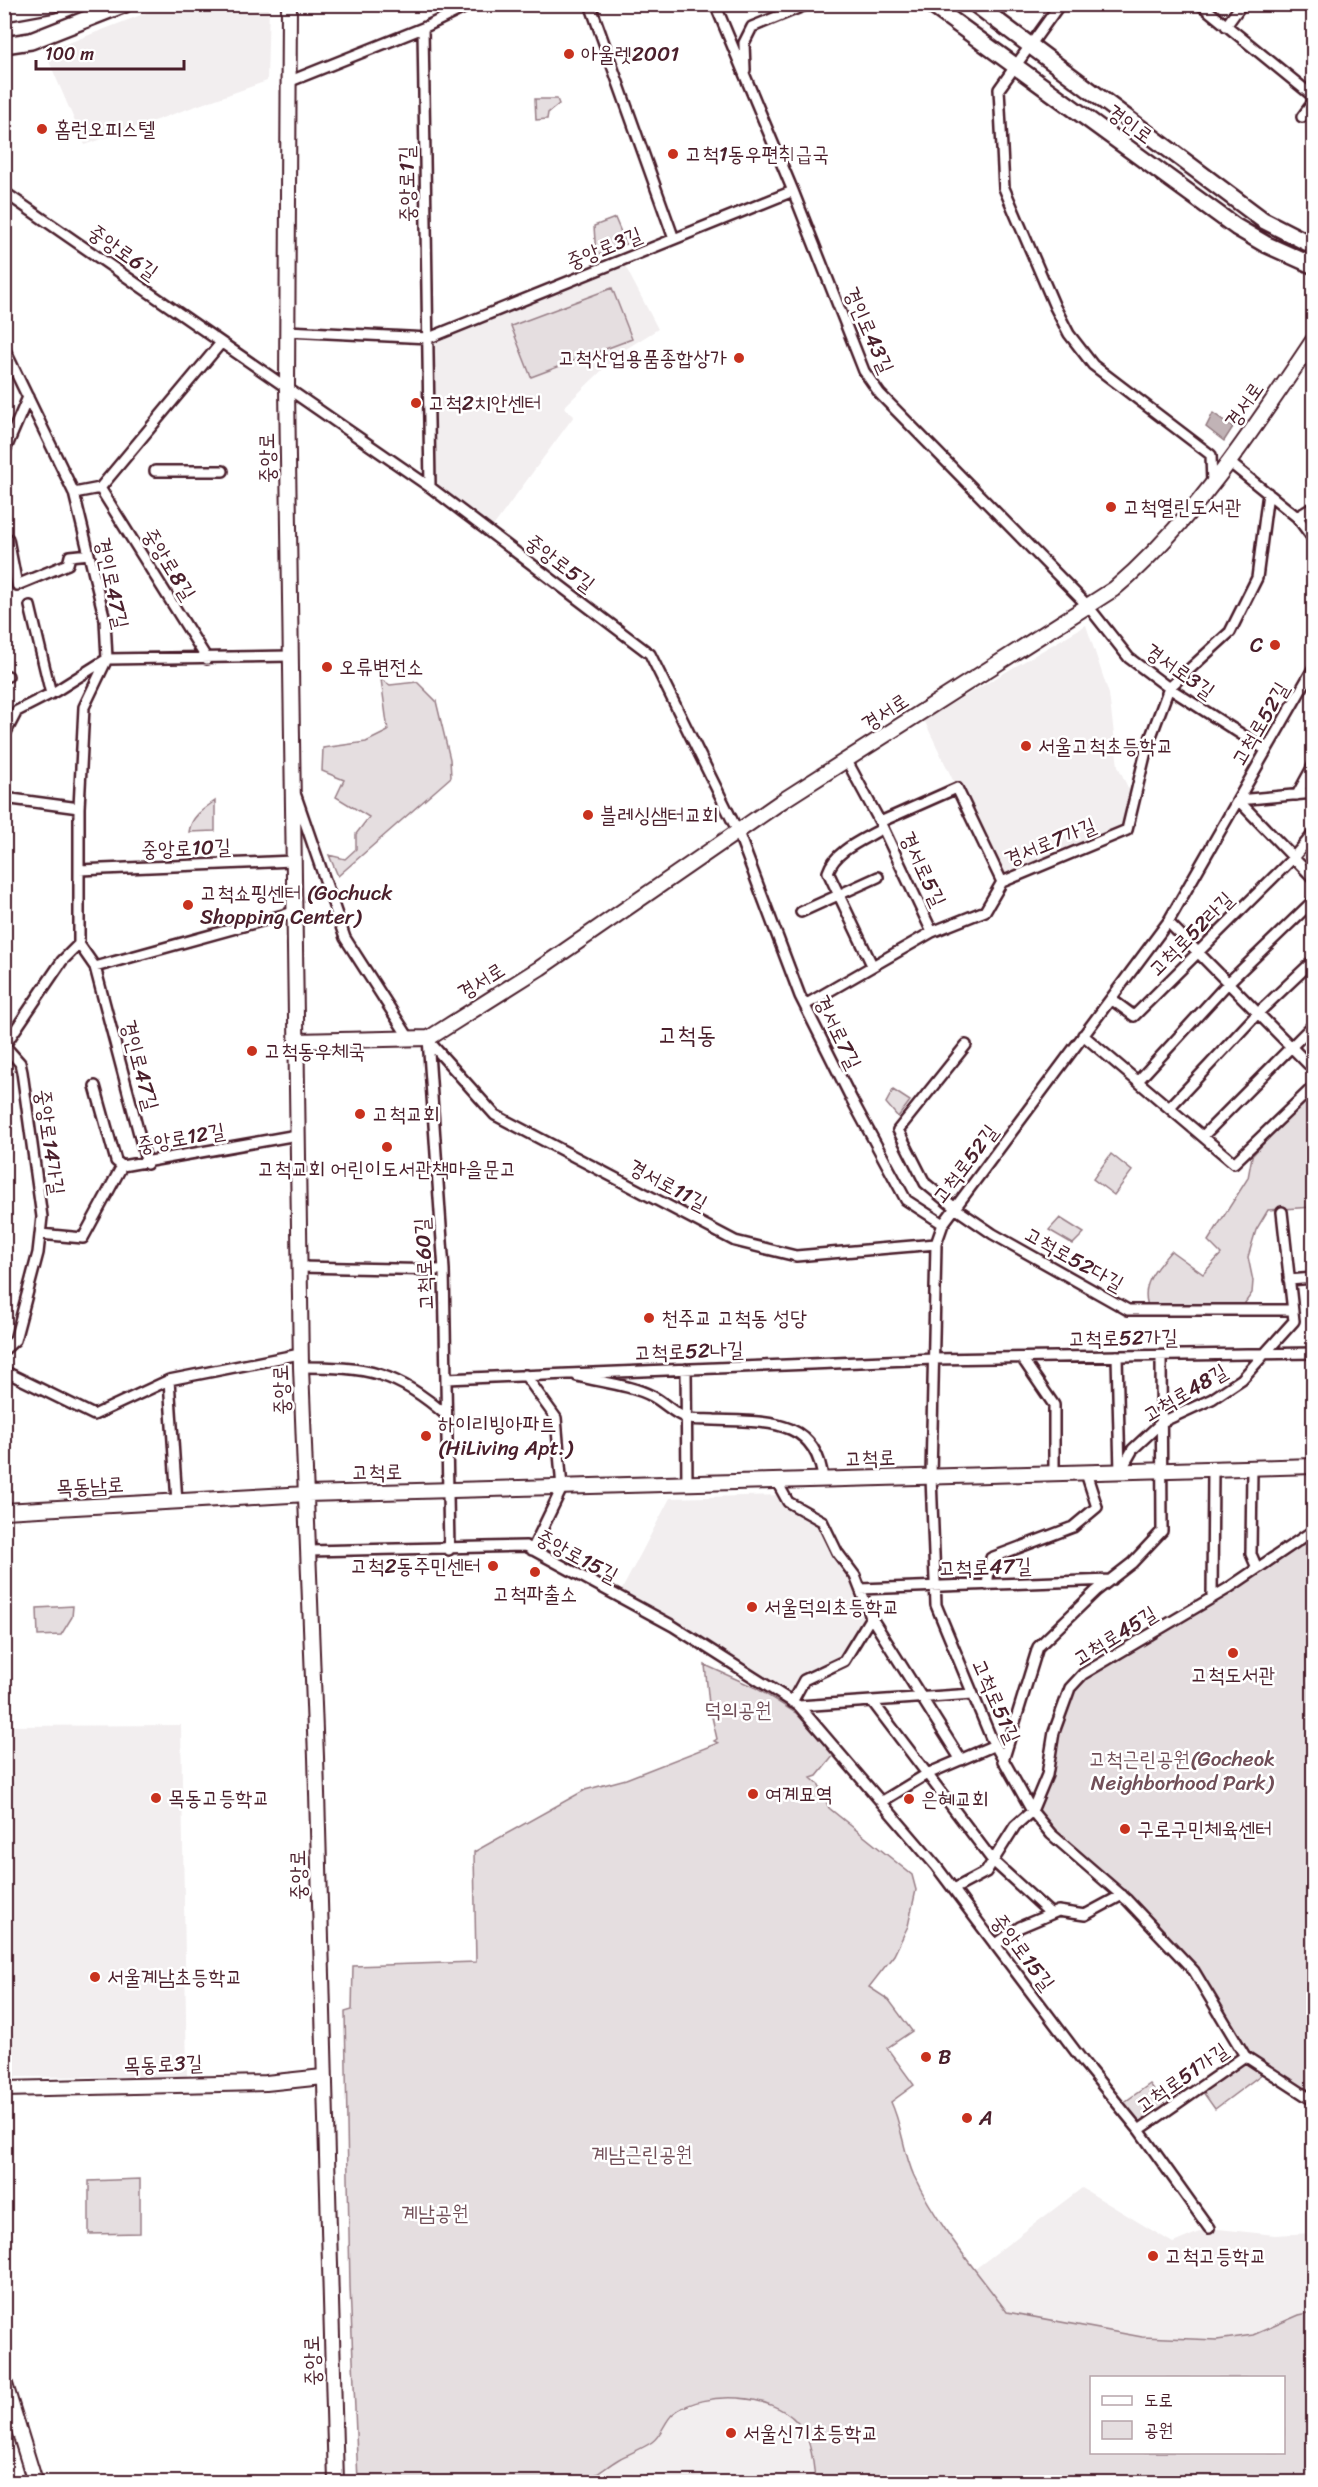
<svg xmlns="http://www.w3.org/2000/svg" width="1318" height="2487" viewBox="0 0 1318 2487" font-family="Sriracha,'Poor Story',sans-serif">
	<rect width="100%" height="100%" fill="#fff"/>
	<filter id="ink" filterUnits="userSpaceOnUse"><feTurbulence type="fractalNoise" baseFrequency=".0167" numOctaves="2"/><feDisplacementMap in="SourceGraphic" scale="12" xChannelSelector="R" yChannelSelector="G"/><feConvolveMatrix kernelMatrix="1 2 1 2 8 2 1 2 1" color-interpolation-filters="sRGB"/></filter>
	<g filter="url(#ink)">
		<path fill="#f2eeef" d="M 167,5 L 269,5 L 267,81 L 85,145 L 45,52 Z
			M 622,260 L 658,329 L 621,352 L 564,407 L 574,416 L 489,532 L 430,487 L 429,338 Z
			M 1086,625 L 1109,694 L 1118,766 L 1134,801 L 1127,830 L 1002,882 L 924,720 Z
			M 784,1495 L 822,1521 L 855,1576 L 871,1617 L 844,1661 L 804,1680 L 792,1702 L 618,1597 L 670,1498 Z
			M 181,1725 L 187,2076 L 5,2077 L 5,1726 Z
			M 1082,2188 L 1173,2243 L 1209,2228 L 1275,2235 L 1313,2233 L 1313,2312 L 1299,2315 L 1253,2335 L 1217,2340 L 1142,2337 L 1007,2313 L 975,2269 Z
			M 710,2398 L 752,2399 L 783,2409 L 799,2424 L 814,2461 L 815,2482 L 597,2482 L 597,2477 L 617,2461 L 654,2441 L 674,2413 Z"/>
		<path fill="#e5dee0" stroke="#987e86" stroke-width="1.5" fill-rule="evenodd" d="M 535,99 L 557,99 L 559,104 L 548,113 L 547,119 L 536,120 Z
			M 615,218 L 626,244 L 596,256 L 594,226 Z
			M 612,288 L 632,339 L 531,377 L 511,326 Z
			M 381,679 L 390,685 L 417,682 L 436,701 L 450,759 L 451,777 L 338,876 L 329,855 L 345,859 L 356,849 L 356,834 L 369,817 L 336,797 L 344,780 L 322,771 L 323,748 L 366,742 L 388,731 Z
			M 215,801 L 215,831 L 189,832 C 191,817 203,809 215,801 Z
			M 893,1090 L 910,1101 L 898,1117 L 886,1103 Z
			M 1313,1095 L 1313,1207 L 1268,1210 L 1256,1230 L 1248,1257 L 1253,1281 L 1252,1293 L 1240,1310 L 1150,1310 C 1138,1287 1156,1268 1171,1251 L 1203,1274 L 1221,1254 L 1208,1241 L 1248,1178 L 1252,1156 L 1286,1119 Z
			M 1111,1154 L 1132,1171 L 1114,1195 L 1093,1179 Z
			M 1060,1218 L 1084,1233 L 1073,1244 L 1049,1230 Z
			M 1313,1530 L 1313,2101 L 1266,2071 L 1215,2109 L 1200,2088 L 1245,2056 L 1194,1971 L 1032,1811 L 1070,1688 L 1083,1674 Z
			M 73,1606 L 72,1617 L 61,1635 L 38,1636 L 37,1608 Z
			M 705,1665 L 756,1688 L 796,1713 L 834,1755 L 817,1776 L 811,1778 L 819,1785 L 829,1808 L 912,1875 L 916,1890 L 908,1926 L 894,1955 L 869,1987 L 889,2000 L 912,2031 L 887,2048 L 914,2085 L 891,2102 C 902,2125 903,2152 914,2176 C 937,2225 975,2269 1007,2312 L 1142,2337 L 1217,2340 L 1253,2335 L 1299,2315 L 1313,2312 L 1313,2482 L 815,2482 C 814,2464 811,2436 797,2422 C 771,2393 705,2390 674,2413 C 665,2420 662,2435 652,2442 C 642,2449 630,2453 619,2459 C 605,2467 597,2477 581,2482 L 358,2482 L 350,2287 L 345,2012 L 352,2010 L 353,1966 L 476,1962 L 474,1852 L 585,1790 L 626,1779 L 718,1743 L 714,1741 L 717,1739 L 709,1704 ZM 1092,2378 L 1284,2378 L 1284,2452 L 1092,2452 Z
			M 1150,2084 L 1169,2109 L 1139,2130 L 1119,2106 Z
			M 140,2179 L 140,2233 L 89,2234 L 89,2181 Z"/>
		<path fill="#c1b3b6" stroke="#91787e" stroke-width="1.5" d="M 1213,413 L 1233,427 L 1224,441 L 1206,427 Z"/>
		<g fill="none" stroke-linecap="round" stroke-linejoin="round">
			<path stroke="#dbd2d5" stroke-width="9" stroke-dasharray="9 4.5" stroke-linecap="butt" d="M 4,169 L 11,177"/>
			<g stroke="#4a1f2b" stroke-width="14">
				<path id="street" d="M 590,4 L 674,239
					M 715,4 L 793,191 L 864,371 L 880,394 L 1088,606 L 1129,658 L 1169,688 L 1266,750
					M 1060,4 L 999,89 L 1004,188 L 1055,307 L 1069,334 L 1093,365 L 1211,455 L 1212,484
					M 1200,4 L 1314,97
					M 1226,26 L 1242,4
					M 423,28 L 430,487
					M 745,70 L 744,43 L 752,27 L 808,4
					M 288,82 L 423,28 L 472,4
					M 1302,117 L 1314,101
					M 4,192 L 430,487 L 650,654 L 738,832 L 800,996 L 852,1100 L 906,1200 L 943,1224
					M 287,331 L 429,338 L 793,191
					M 4,348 L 74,493 L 105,620 L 107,659 L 84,707 L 79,808 L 79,944 L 95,967 L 147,1164
					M 4,453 L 28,397
					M 1229,462 L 1297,517 L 1314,540
					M 155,471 L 223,471
					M 100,488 L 207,659
					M 74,493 L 100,488 L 221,343
					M 1297,517 L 1314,507
					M 4,539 L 8,539 L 17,585 L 68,564 L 70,556 L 89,554
					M 30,606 L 51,694
					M 1314,667 L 1168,922 L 943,1224 L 936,1244 L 931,1477 L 936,1605 L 991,1738 L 1032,1811 L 1051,1834 L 1127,1900 L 1194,1971 L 1245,2056 L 1314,2101
					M 4,676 L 8,676
					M 4,736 L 17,711 L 56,691 L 107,659 L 291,656
					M 847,761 L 880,822 L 932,932
					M 1297,795 L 1314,764
					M 296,796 L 345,938 L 409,1038
					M 4,798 L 79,808
					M 1238,800 L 1314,879
					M 1238,800 L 1314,793
					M 880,822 L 957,788 L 1002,882
					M 79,870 L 293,861
					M 801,912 L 878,877
					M 1168,922 L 1314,1070
					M 872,965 L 828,872 C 835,850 865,839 883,828
					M 95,967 L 294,912
					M 1111,999 L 1134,1016 L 1293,858 L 1314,833
					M 805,1005 L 932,932 L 985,911 L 1002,882 L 1127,830 L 1147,747 L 1169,688 L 1230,632 L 1257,578 L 1268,493
					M 1083,1035 L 1234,1163 L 1314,1086
					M 426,1038 L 495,1115 L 735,1241 L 796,1256 L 936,1244
					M 428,1038 L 444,1270 L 449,1550
					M 4,1045 L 20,1063 L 22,1072 L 42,1217 L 38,1253 L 15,1340 L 4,1350
					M 5,1045 L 62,961 L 79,944
					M 966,1045 L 898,1130 L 925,1183 L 955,1208 L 993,1234 L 1128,1310 L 1292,1310
					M 1138,1081 L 1228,983 L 1314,900
					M 95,1086 L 116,1161 L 122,1166
					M 1170,1107 L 1258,1013 L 1314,960
					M 1203,1136 L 1314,1024
					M 40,1234 L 83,1238 L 122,1166 L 297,1135
					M 299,1267 L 444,1270
					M 1289,1280 L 1314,1278
					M 1117,1356 L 1120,1472
					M 1022,1358 L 1054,1405 L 1054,1474
					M 301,1367 C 366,1367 397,1371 447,1416
					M 686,1369 L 687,1484
					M 4,1371 L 94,1415 L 169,1380 L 300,1354
					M 525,1375 L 556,1418 L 562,1488 L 532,1550
					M 577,1376 C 600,1382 631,1385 652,1396 C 664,1402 675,1415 687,1418 C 695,1421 706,1419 714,1420 C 764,1422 817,1417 823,1480
					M 446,1379 L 934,1359 L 1314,1353
					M 169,1380 L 177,1502
					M 1252,1468 L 1251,1554 L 1257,1568
					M 1120,1472 L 1133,1449 L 1162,1422 L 1212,1399 L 1242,1379 L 1294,1321 L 1282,1212
					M 777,1482 L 788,1502 L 822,1521 L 837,1552 L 855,1576 L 871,1617 L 961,1760
					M 309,1551 L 526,1546 L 673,1626 L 799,1706 L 936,1866 L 1085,2064 L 1139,2130 L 1209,2228
					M 987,1585 L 991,1558 L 1073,1527 L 1097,1507 L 1086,1473
					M 860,1589 L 1111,1580
					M 1212,1598 L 1213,1469
					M 872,1701 L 993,1861 L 1051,1914
					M 792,1702 L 804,1680 L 844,1661 L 871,1617
					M 799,1706 L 973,1694
					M 1003,1761 L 1038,1647 L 1096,1591 L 1132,1563 L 1162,1531 L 1161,1356
					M 881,1802 L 927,1774 L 995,1745
					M 954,1889 L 986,1872 L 1015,1826 L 1032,1811 L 1047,1775 L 1054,1732 L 1070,1688 L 1083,1674 L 1227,1589 L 1314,1530
					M 995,1945 L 1020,1927 L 1058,1911 L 1085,1915 L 1122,1895
					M 1139,2130 L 1245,2056"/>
			</g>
			<g stroke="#4a1f2b" stroke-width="18">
				<path id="secondary" d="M 289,4 L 287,388 L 301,1367 L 316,1757 L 336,2482
					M 296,1041 L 429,1038 L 540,968 L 782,801 L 1114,589 C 1195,520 1255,427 1314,339
					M 4,1511 L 307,1494 L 1314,1466
					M 4,2089 L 266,2083 L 323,2077
					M 4,2381 L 35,2482"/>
			</g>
			<g stroke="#4a1f2b" stroke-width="20">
				<path id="primary" d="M 930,4 L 1236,227 L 1265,244 L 1314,266
					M 975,4 L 1263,220 L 1314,246
					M 4,13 L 53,4
					M 4,45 L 31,41 L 125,4"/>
			</g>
			<use href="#street" stroke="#fff" stroke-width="9"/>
			<use href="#secondary" stroke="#fff" stroke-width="14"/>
			<use href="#primary" stroke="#fff" stroke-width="15"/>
		</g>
	</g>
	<g fill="#c8321e" stroke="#fff" stroke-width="2">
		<circle cx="569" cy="54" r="6"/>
		<circle cx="42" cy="129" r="6"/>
		<circle cx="673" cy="154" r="6"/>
		<circle cx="739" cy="358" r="6"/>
		<circle cx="416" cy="403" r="6"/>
		<circle cx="1111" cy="507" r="6"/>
		<circle cx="1275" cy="645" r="6"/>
		<circle cx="327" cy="667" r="6"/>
		<circle cx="1026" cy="746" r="6"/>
		<circle cx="588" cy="815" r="6"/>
		<circle cx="188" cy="905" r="6"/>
		<circle cx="252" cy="1051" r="6"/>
		<circle cx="360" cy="1114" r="6"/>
		<circle cx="387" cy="1147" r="6"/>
		<circle cx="649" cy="1318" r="6"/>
		<circle cx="426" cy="1436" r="6"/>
		<circle cx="493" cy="1566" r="6"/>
		<circle cx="535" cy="1572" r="6"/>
		<circle cx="752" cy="1607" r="6"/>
		<circle cx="1233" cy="1653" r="6"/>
		<circle cx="753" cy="1794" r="6"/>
		<circle cx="156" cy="1798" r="6"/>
		<circle cx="909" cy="1799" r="6"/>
		<circle cx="1125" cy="1829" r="6"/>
		<circle cx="95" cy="1977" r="6"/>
		<circle cx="926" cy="2057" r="6"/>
		<circle cx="967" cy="2118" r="6"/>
		<circle cx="1153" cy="2256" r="6"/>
		<circle cx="731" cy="2433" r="6"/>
	</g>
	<g text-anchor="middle" stroke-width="5" stroke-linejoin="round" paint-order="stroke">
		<g font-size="21" fill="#4a1f2b" stroke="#fff" text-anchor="start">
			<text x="581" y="61">아울렛2001</text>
			<text x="54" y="136">홈런오피스텔</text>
			<text x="685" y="161">고척1동우편취급국</text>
			<text x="727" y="365" text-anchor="end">고척산업용품종합상가</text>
			<text x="428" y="410">고척2치안센터</text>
			<text x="1123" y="514">고척열린도서관</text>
			<text x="1263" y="652" text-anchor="end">C</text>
			<text x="339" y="674">오류변전소</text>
			<text x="1038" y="753">서울고척초등학교</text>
			<text x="600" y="822">블레싱샘터교회</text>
			<text x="200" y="900">고척쇼핑센터 (Gochuck<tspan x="200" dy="24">Shopping Center)</tspan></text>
			<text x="264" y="1058">고척동우체국</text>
			<text x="372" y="1121">고척교회</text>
			<text x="387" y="1176" text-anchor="middle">고척교회 어린이도서관책마을문고</text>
			<text x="661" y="1325">천주교 고척동 성당</text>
			<text x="438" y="1431">하이리빙아파트<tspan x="438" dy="24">(HiLiving Apt.)</tspan></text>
			<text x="481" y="1573" text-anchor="end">고척2동주민센터</text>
			<text x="535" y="1601" text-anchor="middle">고척파출소</text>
			<text x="764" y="1614">서울덕의초등학교</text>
			<text x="1233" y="1682" text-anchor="middle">고척도서관</text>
			<text x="765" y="1801">여계묘역</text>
			<text x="168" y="1805">목동고등학교</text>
			<text x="921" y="1806">은혜교회</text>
			<text x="1137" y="1836">구로구민체육센터</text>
			<text x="107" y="1984">서울계남초등학교</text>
			<text x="938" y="2064">B</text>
			<text x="979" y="2125">A</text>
			<text x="1165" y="2263">고척고등학교</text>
			<text x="743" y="2440">서울신기초등학교</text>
		</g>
		<g font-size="21" fill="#4a1f2b" stroke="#fff">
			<text transform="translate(1130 124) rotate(36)" y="7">경인로</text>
			<text transform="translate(407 184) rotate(-91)" y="7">중앙로1길</text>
			<text transform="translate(604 248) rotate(-22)" y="7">중앙로3길</text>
			<text transform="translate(123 252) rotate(35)" y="7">중앙로6길</text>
			<text transform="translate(869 330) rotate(66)" y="7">경인로43길</text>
			<text transform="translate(1244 405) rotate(-55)" y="7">경서로</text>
			<text transform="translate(267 458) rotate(-91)" y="7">중앙로</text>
			<text transform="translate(560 563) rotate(37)" y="7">중앙로5길</text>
			<text transform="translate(169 564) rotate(58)" y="7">중앙로8길</text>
			<text transform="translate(112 583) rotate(78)" y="7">경인로47길</text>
			<text transform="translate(1180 671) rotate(35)" y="7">경서로3길</text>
			<text transform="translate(885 712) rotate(-33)" y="7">경서로</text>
			<text transform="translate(1260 724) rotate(-60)" y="7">고척로52길</text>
			<text transform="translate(1050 842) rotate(-22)" y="7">경서로7가길</text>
			<text transform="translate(186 848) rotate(-2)" y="7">중앙로10길</text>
			<text transform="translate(923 869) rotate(65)" y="7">경서로5길</text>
			<text transform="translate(1191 934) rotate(-45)" y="7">고척로52라길</text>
			<text transform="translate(481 981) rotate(-32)" y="7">경서로</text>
			<text transform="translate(838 1032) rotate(64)" y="7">경서로7길</text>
			<text transform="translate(140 1065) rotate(75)" y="7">경인로47길</text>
			<text transform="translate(181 1138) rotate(-10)" y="7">중앙로12길</text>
			<text transform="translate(50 1142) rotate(82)" y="7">중앙로14가길</text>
			<text transform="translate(965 1164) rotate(-53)" y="7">고척로52길</text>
			<text transform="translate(668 1185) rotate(28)" y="7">경서로11길</text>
			<text transform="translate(1074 1259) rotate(29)" y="7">고척로52다길</text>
			<text transform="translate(424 1264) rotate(-93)" y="7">고척로60길</text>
			<text transform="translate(1123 1338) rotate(-1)" y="7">고척로52가길</text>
			<text transform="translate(689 1351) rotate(-2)" y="7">고척로52나길</text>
			<text transform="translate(281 1390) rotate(-92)" y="7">중앙로</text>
			<text transform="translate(1185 1393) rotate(-31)" y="7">고척로48길</text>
			<text transform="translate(870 1458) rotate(-2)" y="7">고척로</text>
			<text transform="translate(377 1472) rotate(-1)" y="7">고척로</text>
			<text transform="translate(90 1486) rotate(-3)" y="7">목동남로</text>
			<text transform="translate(577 1556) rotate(28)" y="7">중앙로15길</text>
			<text transform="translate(985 1567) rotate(-2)" y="7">고척로47길</text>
			<text transform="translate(1115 1636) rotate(-32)" y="7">고척로45길</text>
			<text transform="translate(996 1701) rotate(66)" y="7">고척로51길</text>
			<text transform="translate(298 1875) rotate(-91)" y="7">중앙로</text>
			<text transform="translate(1023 1952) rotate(53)" y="7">중앙로15길</text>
			<text transform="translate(163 2064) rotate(-2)" y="7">목동로3길</text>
			<text transform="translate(1182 2078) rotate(-35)" y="7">고척로51가길</text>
			<text transform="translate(312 2361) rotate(-92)" y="7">중앙로</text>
		</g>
		<g font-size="21" fill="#714f58" stroke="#fff">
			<text x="738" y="1717">덕의공원</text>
			<text x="1182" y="1766">고척근린공원(Gocheok<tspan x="1182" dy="24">Neighborhood Park)</tspan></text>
			<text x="642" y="2161">계남근린공원</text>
			<text x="435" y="2220">계남공원</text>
		</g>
		<g font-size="24" fill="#4a1f2b" stroke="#fff">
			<text x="687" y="1043">고척동</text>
		</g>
	</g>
	<rect width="1318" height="2487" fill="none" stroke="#fff" stroke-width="24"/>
	<rect x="12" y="12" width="1294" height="2463" fill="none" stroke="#4a1f2b" stroke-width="2" filter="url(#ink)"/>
	<rect x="1090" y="2376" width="195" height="78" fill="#ffffff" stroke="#b7a5aa" stroke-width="1.5"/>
	<rect x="1102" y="2396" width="30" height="9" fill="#ffffff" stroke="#b7a5aa" stroke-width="1.5"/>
	<text x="1144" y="2406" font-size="18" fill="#4a1f2b">도로</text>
	<rect x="1102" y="2421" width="30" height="18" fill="#e5dee0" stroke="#b7a5aa" stroke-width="1.5"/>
	<text x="1144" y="2436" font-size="18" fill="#4a1f2b">공원</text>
	<path d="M36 60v9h148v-9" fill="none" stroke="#4a1f2b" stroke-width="3"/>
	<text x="45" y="60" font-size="18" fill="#4a1f2b" stroke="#ffffff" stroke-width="4.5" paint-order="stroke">100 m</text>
</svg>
